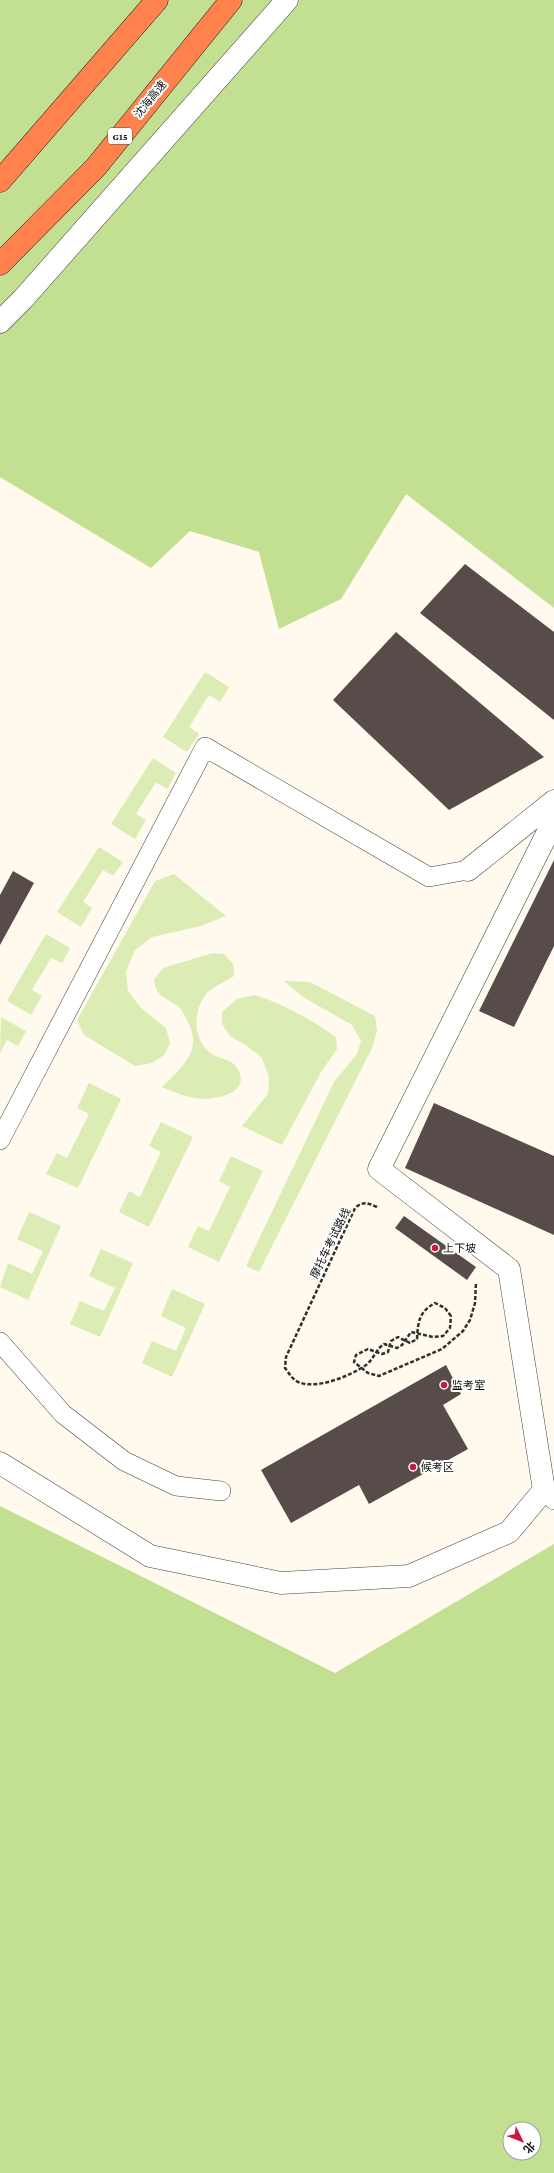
<svg xmlns="http://www.w3.org/2000/svg" width="554" height="2173" viewBox="0 0 554 2173" font-family="'Crimson Pro','Noto Sans SC',serif">
	<rect width="100%" height="100%" fill="#fff9ee"/>
	<path fill="#dbedb4" d="M 205,672 L 229,687 L 220,702 L 209,695 L 189,727 L 199,734 L 187,752 L 163,737 Z
		M 153,758 L 176,773 L 167,789 L 156,782 L 136,814 L 146,820 L 135,839 L 111,824 Z
		M 99,847 L 123,862 L 113,876 L 103,870 L 83,902 L 92,908 L 81,927 L 57,912 Z
		M 174,874 L 226,916 L 201,926 L 152,937 L 135,950 L 126,972 L 128,991 L 141,1008 L 166,1028 L 170,1043 L 164,1055 L 152,1063 L 135,1066 L 84,1035 L 77,1020 L 155,881 Z
		M 46,934 L 70,948 L 62,963 L 51,958 L 32,990 L 42,996 L 31,1015 L 7,1001 Z
		M 213,953 L 224,954 L 233,964 L 234,976 C 226,981 215,986 208,992 C 192,1009 192,1041 212,1054 C 221,1060 233,1058 239,1071 C 250,1096 209,1101 194,1098 C 183,1096 172,1091 162,1087 C 182,1067 204,1050 187,1020 C 185,1017 183,1012 181,1009 C 169,997 156,1000 154,979 L 163,968 Z
		M 284,981 L 310,982 L 375,1016 L 377,1031 L 372,1048 L 259,1272 L 246,1266 L 334,1082 L 357,1054 L 361,1041 L 352,1025 L 303,997 Z
		M 255,995 C 283,1004 312,1020 336,1037 L 337,1049 L 321,1072 L 282,1145 L 242,1126 L 268,1094 L 269,1077 L 262,1058 L 247,1046 L 230,1036 L 222,1024 L 222,1012 L 237,999 Z
		M 1,1017 L 26,1031 L 18,1046 L 7,1040 L 0,1053 Z
		M 89,1083 L 121,1099 L 78,1188 L 46,1174 L 57,1153 L 67,1158 L 89,1114 L 77,1108 Z
		M 161,1122 L 193,1137 L 149,1227 L 119,1212 L 129,1191 L 140,1197 L 161,1152 L 149,1146 Z
		M 231,1156 L 263,1171 L 219,1262 L 188,1247 L 198,1226 L 209,1231 L 230,1187 L 219,1181 Z
		M 29,1212 L 61,1226 L 28,1300 L 0,1287 L 8,1263 L 32,1274 L 43,1251 L 17,1239 Z
		M 101,1249 L 133,1263 L 100,1337 L 70,1324 L 80,1301 L 104,1311 L 115,1288 L 89,1276 Z
		M 172,1289 L 205,1304 L 172,1377 L 142,1363 L 152,1341 L 176,1351 L 186,1328 L 161,1316 Z"/>
	<path fill="#c2df92" fill-rule="evenodd" d="M 0,0 L 554,0 L 554,608 L 406,494 L 341,599 L 279,629 L 259,552 L 190,531 L 151,568 L 0,477 Z
		M 0,1506 L 335,1673 L 554,1544 L 554,2173 L 0,2173 ZM 510,2129 L 534,2129 L 534,2153 L 510,2153 Z"/>
	<path fill="#574c49" d="M 465,564 L 554,632 L 554,720 L 420,613 Z
		M 396,632 L 544,757 L 449,810 L 333,700 Z
		M 554,860 L 554,946 L 514,1027 L 479,1011 Z
		M 13,871 L 34,883 L 0,945 L 0,895 Z
		M 434,1103 L 554,1156 L 554,1235 L 405,1168 Z
		M 404,1216 L 476,1267 L 467,1280 L 395,1228 Z
		M 446,1365 L 461,1394 L 443,1405 L 468,1449 L 369,1504 L 359,1485 L 291,1523 L 261,1470 Z"/>
	<g fill="none" stroke-linecap="round" stroke-linejoin="round">
		<g stroke="#414141" stroke-width="20">
			<path id="service" d="M 0,1140 L 205,747 L 429,877 L 468,870
				M 0,1342 L 63,1414 L 124,1461 L 176,1486 L 221,1491
				M 544,1490 L 554,1500"/>
		</g>
		<g stroke="#414141" stroke-width="23">
			<path id="minor" d="M 0,322 L 23,299 L 287,0
				M 468,870 L 554,801
				M 0,1463 L 150,1556 L 281,1583 L 409,1576 L 509,1532 L 544,1490 L 509,1269 L 379,1169 L 554,820"/>
		</g>
		<g stroke="#1f1f1f" stroke-width="23">
			<path id="motorway" d="M 0,181 L 157,0
				M 0,264 L 96,167 L 231,0"/>
		</g>
		<path stroke="#303030" stroke-width="2.5" stroke-dasharray="4 2" stroke-linecap="butt" d="M 377,1207 C 368,1203 363,1201 355,1208 L 286,1357 L 285,1368 C 289,1373 292,1379 298,1382 C 317,1390 350,1376 366,1365 C 374,1359 376,1349 384,1344 L 397,1348 L 402,1345 L 411,1332 L 433,1337 L 443,1336 L 450,1328 L 451,1316
			M 451,1316 L 445,1308 L 435,1303 C 419,1312 418,1321 417,1339 L 410,1343 L 398,1337 L 391,1341 L 388,1352 L 382,1354 L 368,1349 L 356,1355 L 354,1362 L 368,1373 L 379,1376 L 442,1349 L 463,1331 L 470,1320 L 475,1303 L 476,1282"/>
		<use href="#service" stroke="#fff" stroke-width="19"/>
		<use href="#minor" stroke="#fff" stroke-width="22"/>
		<use href="#motorway" stroke="#ff814c" stroke-width="22"/>
	</g>
	<g fill="#ca193f" stroke="#fff" stroke-width="1.5">
		<circle cx="435" cy="1248" r="4"/>
		<circle cx="444" cy="1385" r="4"/>
		<circle cx="413" cy="1467" r="4"/>
	</g>
	<g text-anchor="middle" stroke-width="4" stroke-linejoin="round" paint-order="stroke">
		<rect fill="#fff" stroke="#565656" stroke-width="1" x="108" y="128" width="24" height="16" rx="3"/>
		<g font-size="10" font-weight="bold" fill="#0e0e0e">
			<text x="120" y="140">G15</text>
		</g>
		<g font-size="11" fill="#0e0e0e" stroke="#fff">
			<text transform="translate(150 99) rotate(-51)" y="4">沈海高速</text>
			<text transform="translate(330 1243) rotate(-64)" y="4">摩托车考试路线</text>
		</g>
		<g font-size="11" fill="#0e0e0e" stroke="#fff" text-anchor="start">
			<text x="443" y="1252">上下坡</text>
			<text x="452" y="1389">监考室</text>
			<text x="421" y="1471">候考区</text>
		</g>
	</g>
	<g transform="translate(522 2141) rotate(133)"><circle r="19" fill="#ffffff" stroke="#9f9f9f"/>
	<path d="M0-3L7 15L0 10L-7 15Z" fill="#ca193f"/>
	<text y="-6" font-size="11" font-weight="bold" text-anchor="middle" fill="#0e0e0e">北</text>
	</g>
</svg>
